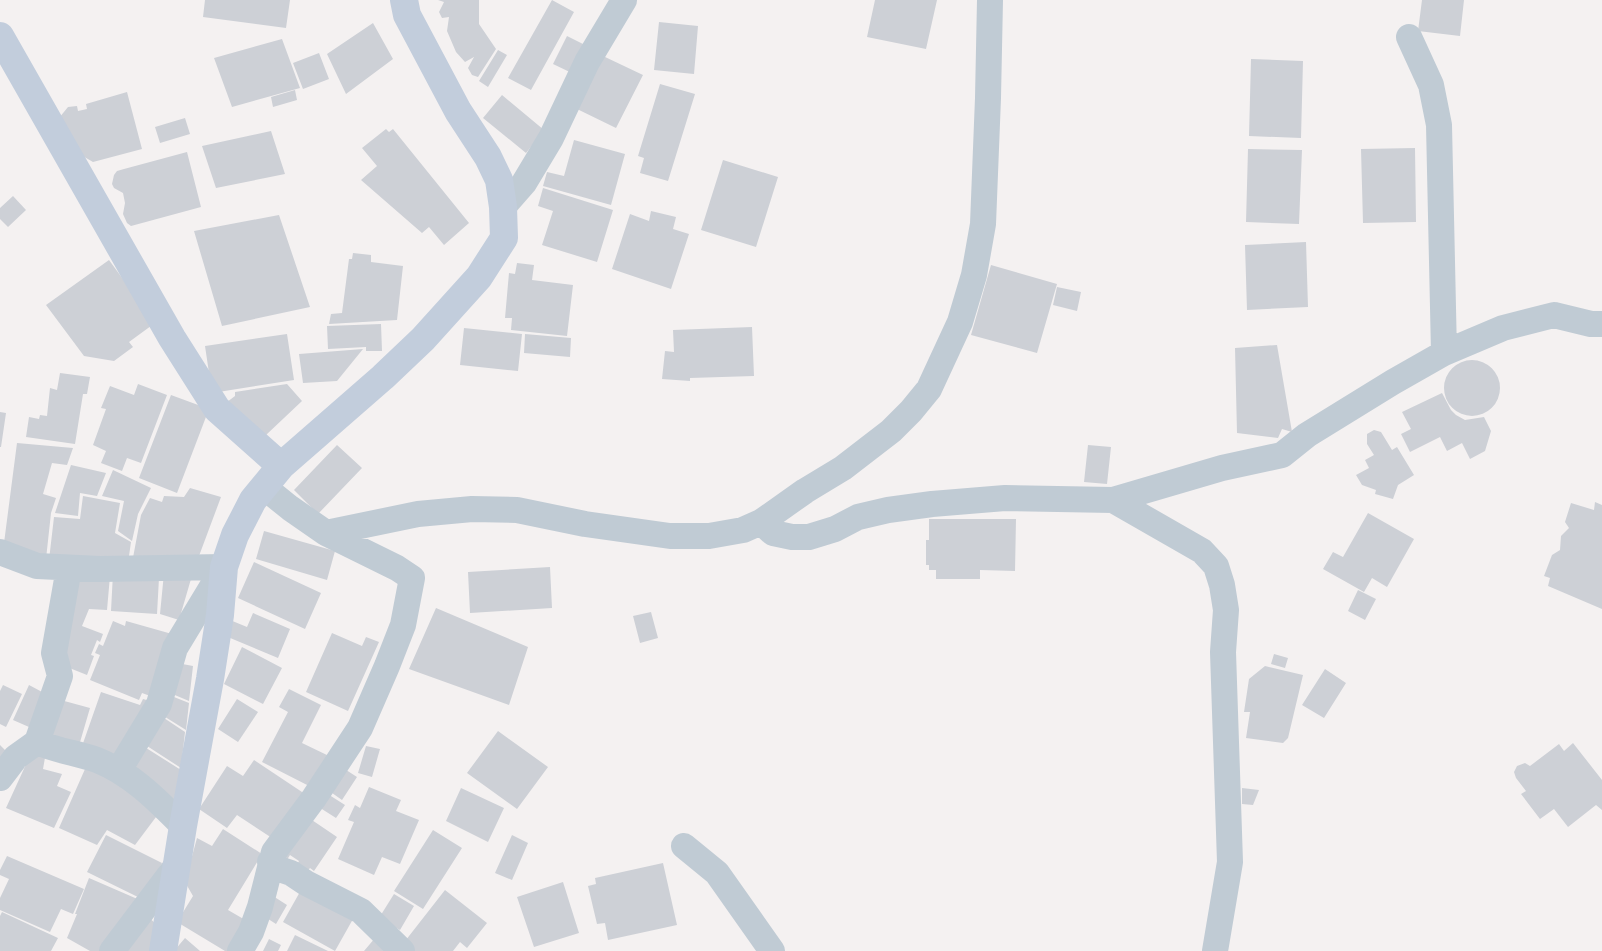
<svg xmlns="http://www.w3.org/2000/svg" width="1602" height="951" viewBox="0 0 1602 951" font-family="Ubuntu,sans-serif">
	<rect width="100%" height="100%" fill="#f4f1f1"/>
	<path fill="#cdd0d6" d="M 205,0 L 290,0 L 286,28 L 203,17 Z
		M 438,0 L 479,0 L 479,24 L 496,49 L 478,77 L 472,75 L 468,68 L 474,57 L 465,62 L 456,52 L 447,31 L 449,17 L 442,18 L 439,12 L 444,2 Z
		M 552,0 L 574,12 L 531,90 L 508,78 Z
		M 875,0 L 937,0 L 926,49 L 867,37 Z
		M 1422,0 L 1464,0 L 1460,36 L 1418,31 Z
		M 659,22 L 698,26 L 694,74 L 654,70 Z
		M 373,23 L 393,59 L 346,94 L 327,54 Z
		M 567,36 L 589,47 L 576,75 L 553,64 Z
		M 282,39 L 300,88 L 232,107 L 214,58 Z
		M 498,50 L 507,55 L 488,87 L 479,81 Z
		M 319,53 L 329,79 L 303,89 L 293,63 Z
		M 603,56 L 643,75 L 616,128 L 577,109 Z
		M 1251,59 L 1303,61 L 1301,138 L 1249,136 Z
		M 660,84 L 695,94 L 668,181 L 640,173 L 644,158 L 638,156 Z
		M 295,90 L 297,100 L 273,107 L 271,97 Z
		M 127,92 L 142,149 L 93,162 L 81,155 L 59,118 L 68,107 L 77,106 L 78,111 L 87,109 L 86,104 Z
		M 502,95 L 544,130 L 526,153 L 483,118 Z
		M 185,118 L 190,134 L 160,143 L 155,127 Z
		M 386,129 L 389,132 L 393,129 L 469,223 L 444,245 L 429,227 L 422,233 L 361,180 L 377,166 L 362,148 Z
		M 271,131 L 285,174 L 216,188 L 202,146 Z
		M 574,140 L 625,154 L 611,205 L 543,186 L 547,172 L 564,176 Z
		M 1415,148 L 1416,222 L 1363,223 L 1361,149 Z
		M 1248,149 L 1302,150 L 1299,224 L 1246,222 Z
		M 187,152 L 201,207 L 131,226 L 127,223 L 123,214 L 125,203 L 123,193 L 114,188 L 112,184 L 114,175 L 117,171 L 124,169 Z
		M 723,160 L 778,177 L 756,247 L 701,230 Z
		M 543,188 L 613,210 L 597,262 L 542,245 L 553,211 L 538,206 Z
		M 13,196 L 26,210 L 8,227 L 0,219 L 0,208 Z
		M 651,211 L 676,217 L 673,229 L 689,234 L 671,289 L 612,269 L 630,214 L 649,221 Z
		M 279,215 L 310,307 L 222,326 L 194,231 Z
		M 1306,242 L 1308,307 L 1247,310 L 1245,245 Z
		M 353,253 L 371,255 L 371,262 L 403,266 L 397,320 L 329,324 L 331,314 L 342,313 L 349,259 L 352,259 Z
		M 109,260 L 155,323 L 129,342 L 133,347 L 114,361 L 84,356 L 46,305 Z
		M 517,263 L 534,265 L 532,280 L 573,285 L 567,336 L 511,330 L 512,318 L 505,318 L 508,284 L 509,273 L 515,274 Z
		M 991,265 L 1057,284 L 1037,353 L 971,335 Z
		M 1057,287 L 1081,292 L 1077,311 L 1053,305 Z
		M 381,324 L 382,351 L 366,351 L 366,347 L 328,349 L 327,326 Z
		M 752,327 L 754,376 L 690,378 L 690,381 L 662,379 L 665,351 L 674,352 L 673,330 Z
		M 464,328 L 522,334 L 518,371 L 460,365 Z
		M 287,334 L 294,380 L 212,393 L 205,346 Z
		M 525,334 L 571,338 L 570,357 L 524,353 Z
		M 1277,345 L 1292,432 L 1282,429 L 1278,438 L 1237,433 L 1235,348 Z
		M 363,349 L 337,381 L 303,383 L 299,354 Z
		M1444 388a28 28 0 1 1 56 0a28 28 0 1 1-56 0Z
		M 60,373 L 90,377 L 87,394 L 83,394 L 75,444 L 26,437 L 29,417 L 39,419 L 40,415 L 47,416 L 50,388 L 57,390 Z
		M 138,384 L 167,395 L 141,463 L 127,458 L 122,471 L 101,463 L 106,451 L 93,445 L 106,409 L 101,408 L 110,386 L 134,395 Z
		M 287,384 L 302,401 L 266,435 L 223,405 L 235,396 L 235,392 Z
		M 1442,393 L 1451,410 L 1456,415 L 1465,420 L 1484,417 L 1491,431 L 1485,451 L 1470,459 L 1462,443 L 1447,451 L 1440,437 L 1410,452 L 1401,434 L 1411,429 L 1402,412 Z
		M 171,395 L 209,409 L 177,493 L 139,478 Z
		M 0,412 L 6,413 L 1,447 L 0,447 Z
		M 1374,430 L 1381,432 L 1392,450 L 1397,447 L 1414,475 L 1398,485 L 1393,499 L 1375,494 L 1376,490 L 1362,485 L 1356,475 L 1369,468 L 1365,460 L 1374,455 L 1367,444 L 1367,434 Z
		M 17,443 L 73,448 L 67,465 L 52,463 L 43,494 L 56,498 L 51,513 L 46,559 L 4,543 Z
		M 337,445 L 362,468 L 318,514 L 294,490 Z
		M 1088,445 L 1111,447 L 1107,484 L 1084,482 Z
		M 71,465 L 106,473 L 97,496 L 80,493 L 78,516 L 55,513 Z
		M 113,470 L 151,488 L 138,514 L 132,541 L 118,531 L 124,501 L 102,496 Z
		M 190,488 L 221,497 L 196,564 L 132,563 L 141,515 L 150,498 L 162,502 L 164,496 L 184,497 Z
		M 83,496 L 120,503 L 115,533 L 131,542 L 128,563 L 49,560 L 54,517 L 80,519 Z
		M 1595,502 L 1602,505 L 1602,609 L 1548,586 L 1550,578 L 1544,576 L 1552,555 L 1560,550 L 1561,536 L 1569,528 L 1565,522 L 1571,503 L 1594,510 Z
		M 1368,513 L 1414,539 L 1387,587 L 1372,578 L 1364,592 L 1323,569 L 1333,552 L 1343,557 Z
		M 929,519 L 1016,519 L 1015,571 L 980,570 L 980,579 L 936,579 L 936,570 L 929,570 L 929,565 L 926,565 L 926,540 L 929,540 Z
		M 264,531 L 335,551 L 327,580 L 256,559 Z
		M 254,562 L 321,593 L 305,629 L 238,598 Z
		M 550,567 L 552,608 L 470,613 L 468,572 Z
		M 113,573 L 159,578 L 157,614 L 111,611 Z
		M 164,573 L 191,579 L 179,620 L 160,614 Z
		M 76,575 L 110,576 L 107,610 L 89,609 L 82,626 L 103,634 L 100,642 L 97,640 L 91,655 L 94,656 L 87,675 L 62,665 Z
		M 1358,590 L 1376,599 L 1365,620 L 1348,611 Z
		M 436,608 L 528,647 L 509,705 L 409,669 Z
		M 651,612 L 658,638 L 640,643 L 633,616 Z
		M 253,613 L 290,629 L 278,658 L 223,635 L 230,620 L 247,627 Z
		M 113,621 L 125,626 L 126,621 L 172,634 L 153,697 L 142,693 L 139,700 L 90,680 L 100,655 L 95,653 L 99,644 L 103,646 Z
		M 332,633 L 362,646 L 366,637 L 379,642 L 348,711 L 306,692 Z
		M 242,647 L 282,668 L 263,704 L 224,684 Z
		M 1274,654 L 1288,658 L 1285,668 L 1271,664 Z
		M 177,663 L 193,666 L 189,701 L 170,693 Z
		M 1265,666 L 1303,675 L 1288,738 L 1283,743 L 1246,738 L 1250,712 L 1244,712 L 1249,679 Z
		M 1325,669 L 1346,683 L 1324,718 L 1302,705 Z
		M 3,685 L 22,694 L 6,727 L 0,724 L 0,691 Z
		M 29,685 L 44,693 L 29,727 L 13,720 Z
		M 289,689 L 321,705 L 302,743 L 329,756 L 313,788 L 262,762 L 288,712 L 279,707 Z
		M 101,692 L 140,705 L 143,699 L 150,701 L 113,760 L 81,749 Z
		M 169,695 L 189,703 L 186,730 L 162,715 Z
		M 57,699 L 90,708 L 78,749 L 44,740 Z
		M 237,699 L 258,712 L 238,742 L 218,729 Z
		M 161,716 L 185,732 L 181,768 L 144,744 Z
		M 498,731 L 548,767 L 517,809 L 467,773 Z
		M 1573,743 L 1602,780 L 1602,810 L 1596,805 L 1568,827 L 1554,809 L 1540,819 L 1521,794 L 1526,791 L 1516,778 L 1514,772 L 1517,766 L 1525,763 L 1530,766 L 1559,744 L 1564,751 Z
		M 0,745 L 7,752 L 0,758 Z
		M 143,746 L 181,770 L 177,804 L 129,769 Z
		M 366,746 L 380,749 L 372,777 L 358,773 Z
		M 46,752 L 43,769 L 62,774 L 57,786 L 71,792 L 54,828 L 6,808 L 28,760 Z
		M 89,760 L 159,813 L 135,845 L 107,830 L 97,845 L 59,828 Z
		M 254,760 L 305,794 L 275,840 L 237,815 L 227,828 L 199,809 L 227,766 L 243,776 Z
		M 340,766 L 357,777 L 342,800 L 325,788 Z
		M 369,787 L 401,800 L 396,811 L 419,820 L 400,864 L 382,857 L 374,875 L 338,859 L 354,822 L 348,820 L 355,805 L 360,808 Z
		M 461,788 L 504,808 L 488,842 L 446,821 Z
		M 1242,788 L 1259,790 L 1253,805 L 1242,804 Z
		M 323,791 L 345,805 L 336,818 L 314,804 Z
		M 306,816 L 337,837 L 314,871 L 310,868 L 305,874 L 295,868 L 299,861 L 290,855 L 285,863 L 278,858 Z
		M 223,829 L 262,854 L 228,910 L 247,921 L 233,951 L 225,951 L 177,922 L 193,896 L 185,882 L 197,838 L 212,846 Z
		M 433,830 L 462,848 L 423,909 L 394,891 Z
		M 106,835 L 162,863 L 144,900 L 87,872 Z
		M 512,835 L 528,843 L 512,880 L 495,873 Z
		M 7,856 L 84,889 L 73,914 L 61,909 L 50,932 L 0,910 L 0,898 L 9,879 L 0,875 L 0,870 Z
		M 663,863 L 677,925 L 608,940 L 605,923 L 597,924 L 588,886 L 596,884 L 595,878 Z
		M 89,878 L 142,901 L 102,951 L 90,951 L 67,938 L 77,914 L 75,914 Z
		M 563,882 L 579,933 L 534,947 L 517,897 Z
		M 301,890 L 353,919 L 335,951 L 283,922 Z
		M 445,890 L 487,923 L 467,948 L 460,942 L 453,951 L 409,951 L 402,945 Z
		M 394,894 L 414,906 L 400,930 L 379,918 Z
		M 273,896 L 287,905 L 276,924 L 262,915 Z
		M 2,912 L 58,938 L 51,951 L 0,951 L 0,916 Z
		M 145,914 L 156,924 L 150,951 L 122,951 Z
		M 295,935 L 328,951 L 287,951 Z
		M 185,938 L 200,951 L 174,951 Z
		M 375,938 L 389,951 L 364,951 Z
		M 269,939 L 281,945 L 278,951 L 263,951 Z"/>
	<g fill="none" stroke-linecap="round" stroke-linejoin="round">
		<path stroke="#c0cbd4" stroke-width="26" d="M 1409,37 L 1431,85 L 1439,125 L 1444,353
			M 503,207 L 524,183 L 551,138 L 587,62 L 624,0
			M 264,487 L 290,508 L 326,533 L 418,514 L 472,509 L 517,510 L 585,524 L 670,536 L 709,536 L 743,530 L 761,522 L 805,491 L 843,468 L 891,431 L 911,411 L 929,389 L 960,322 L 974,275 L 983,224 L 988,98 L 990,0
			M 1113,500 L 1202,551 L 1216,566 L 1222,585 L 1226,610 L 1223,652 L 1230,862 L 1215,951
			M 761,522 L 773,533 L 792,537 L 809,537 L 835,529 L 858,517 L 888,510 L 932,504 L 1005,498 L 1113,500 L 1222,468 L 1282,455 L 1307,435 L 1393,382 L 1444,353 L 1503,328 L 1554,315 L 1591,324 L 1602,324
			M 0,552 L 37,566 L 100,569 L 224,567
			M 37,742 L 60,676 L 54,653 L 69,568
			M 119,770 L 159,704 L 175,648 L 224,567
			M 0,778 L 16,757 L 37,742 C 57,751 77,753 97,760 C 132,774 157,800 183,826
			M 684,846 L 717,873 L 772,951
			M 270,862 L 276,868 L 291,873 L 306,883 L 361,911 L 402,951
			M 112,951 L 177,865
			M 240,951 L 251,932 L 260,907 L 274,852 L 314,798 L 360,728 L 387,666 L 403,625 L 412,578 L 397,568 L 326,533"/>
		<path stroke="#c2cddc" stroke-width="28" d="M 0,36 L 172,338 L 217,409 L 281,466
			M 163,951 L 183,826 L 210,679 L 220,615 L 224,567 L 235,535 L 253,500 L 281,466 L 383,377 L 423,339 L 479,277 L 504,238 L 503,207 L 499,180 L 488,157 L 458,111 L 407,15 L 404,0"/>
	</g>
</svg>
